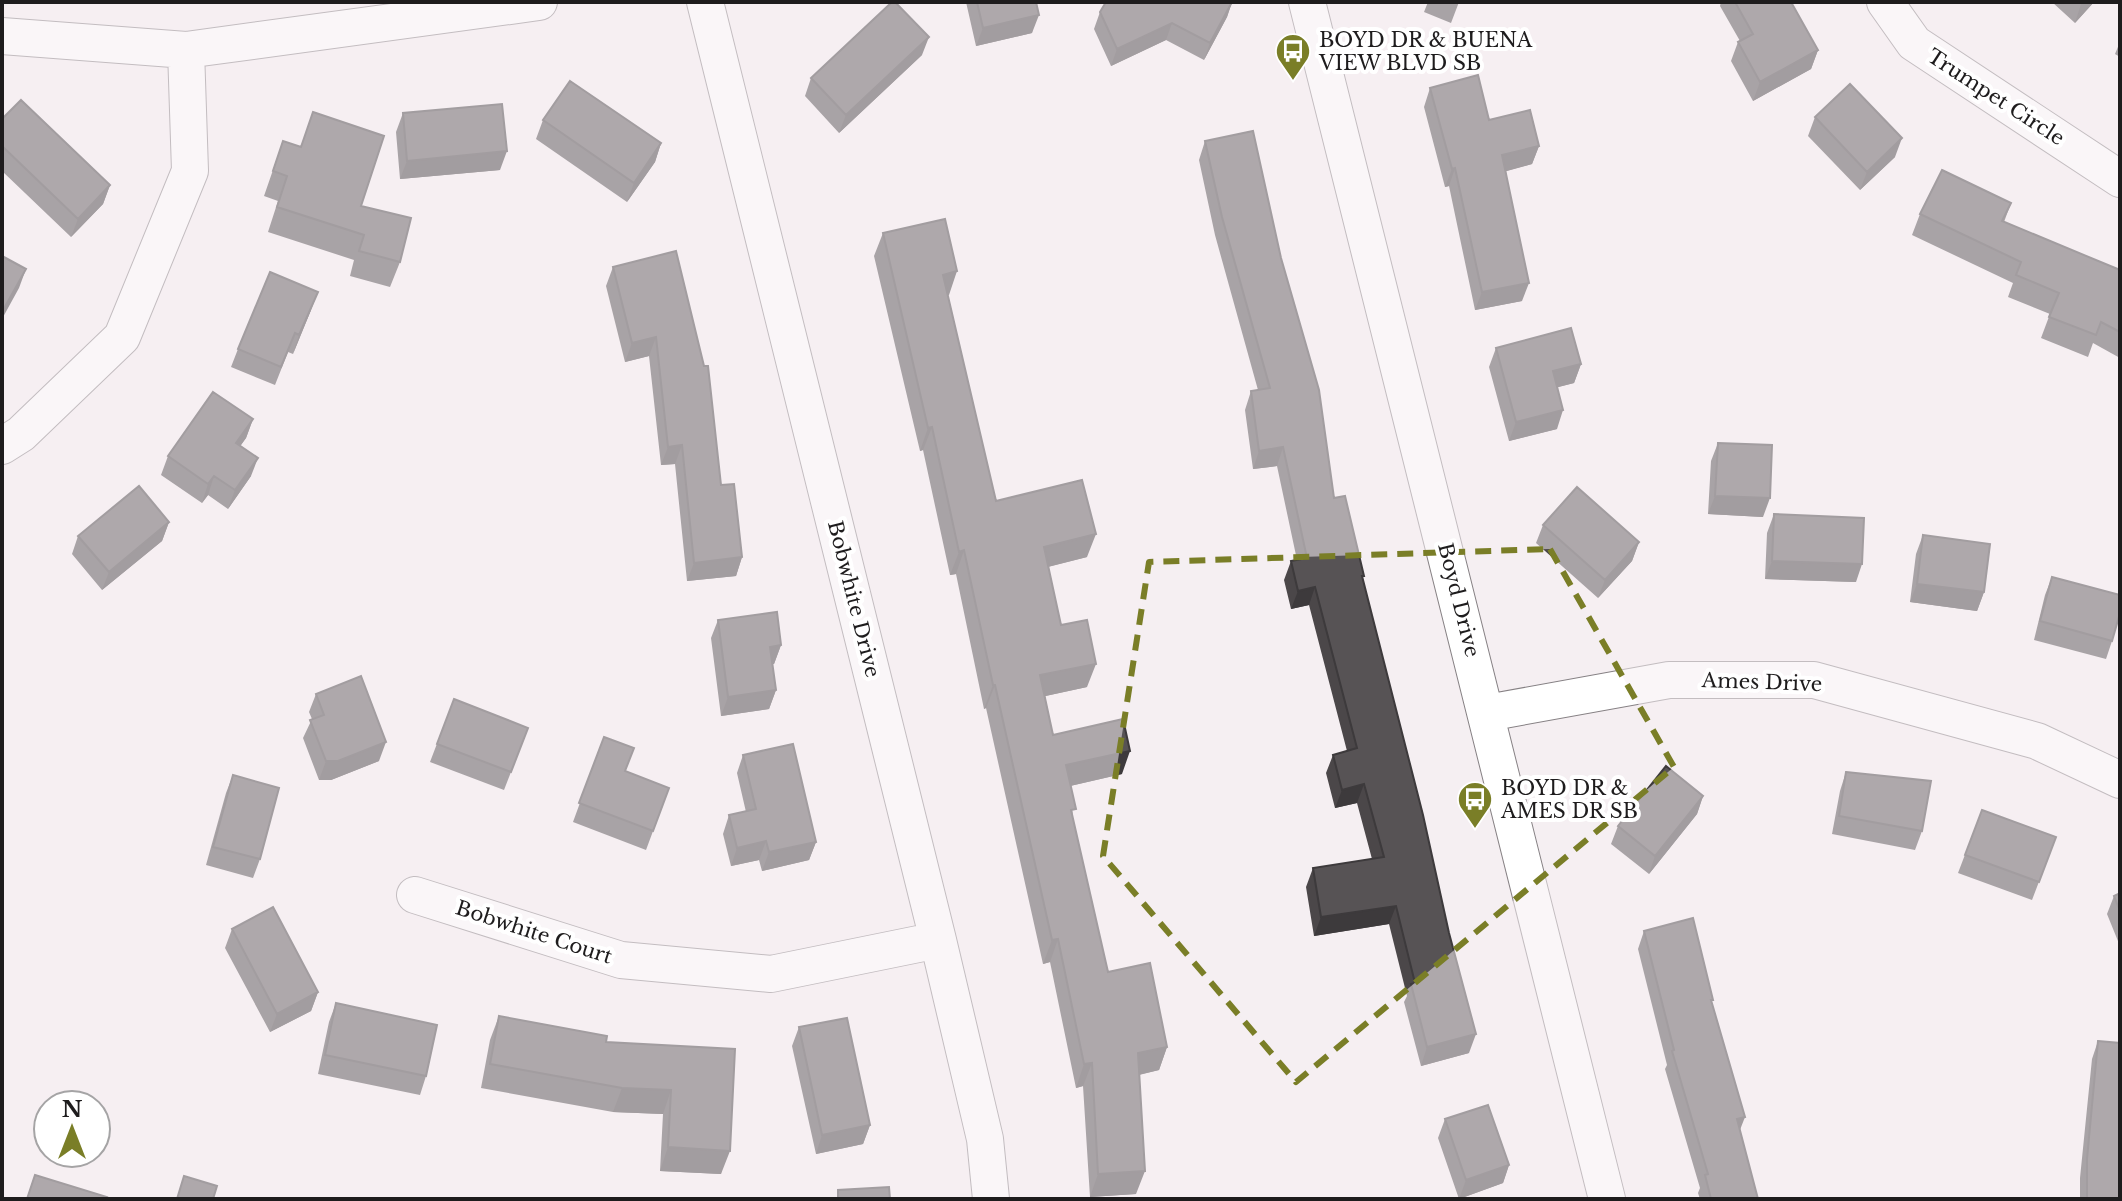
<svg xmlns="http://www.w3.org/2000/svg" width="2122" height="1201" viewBox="0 0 2122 1201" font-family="'Libre Baskerville',serif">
	<rect width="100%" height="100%" fill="#f5eff2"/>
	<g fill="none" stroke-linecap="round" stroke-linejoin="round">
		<g stroke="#868184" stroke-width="38">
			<path id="minor" d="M 705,2 L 938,940 L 985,1139 L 991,1199
				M 1307,2 L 1607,1199
				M 1885,2 L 1914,43 L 2120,179
				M 2,36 L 186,50 L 539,2
				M 2,446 L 21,434 L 122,337 L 190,171 L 186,50
				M 1487,713 L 1669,680 L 1814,680 L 2037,741 L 2120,780
				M 415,895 L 621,960 L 771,974 L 938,940"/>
		</g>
		<use href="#minor" stroke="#fff" stroke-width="36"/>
	</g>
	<path fill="#4b4749" d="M 966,2 L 1036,2 L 1032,33 L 976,46 Z
		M 1232,2 L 1227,17 L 1204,60 L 1166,40 L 1111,66 L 1094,29 L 1100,12 Z
		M 1428,2 L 1459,2 L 1451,23 L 1424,12 Z
		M 1721,2 L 1791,2 L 1818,50 L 1811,69 L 1753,101 L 1731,61 L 1738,42 L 1740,41 L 1720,6 Z
		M 2052,2 L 2094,2 L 2075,23 Z
		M 2120,42 L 2120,57 L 2115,54 Z
		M 922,55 L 839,133 L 805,96 L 811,78 Z
		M 1430,88 L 1539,146 L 1532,164 L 1506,171 L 1522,301 L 1475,310 L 1449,186 L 1445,187 L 1424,107 Z
		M 403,113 L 500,170 L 400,179 L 396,132 Z
		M 1815,117 L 1895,157 L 1860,190 L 1808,136 Z
		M 2,119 L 110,185 L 103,204 L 71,237 L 2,171 Z
		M 543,120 L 661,143 L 655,162 L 627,202 L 536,139 Z
		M 283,141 L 361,206 L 400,262 L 390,287 L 350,276 L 354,260 L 268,232 L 278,201 L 264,196 Z
		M 1205,141 L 1334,498 L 1364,576 L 1362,579 L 1469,1053 L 1421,1066 L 1404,1002 L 1407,996 L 1389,924 L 1314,936 L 1306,887 L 1313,868 L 1372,859 L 1357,803 L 1335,808 L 1326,773 L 1333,755 L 1347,751 L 1309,605 L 1291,609 L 1284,580 L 1291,561 L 1297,560 L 1277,466 L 1253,469 L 1245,410 L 1251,391 L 1258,390 L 1215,235 L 1199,160 Z
		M 2011,203 L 2004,222 L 2120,280 L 2120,358 L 2093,343 L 2088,357 L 2041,338 L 2050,314 L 2008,297 L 2013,283 L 1912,235 L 1920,214 Z
		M 883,233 L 949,295 L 948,295 L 996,501 L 1087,557 L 1048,567 L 1061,625 L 1087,687 L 1045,696 L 1053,735 L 1122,774 L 1070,786 L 1073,818 L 1108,972 L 1167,1047 L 1159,1070 L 1139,1075 L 1136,1194 L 1090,1197 L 1083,1086 L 1076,1088 L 1050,962 L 1043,964 L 986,708 L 984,709 L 956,574 L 950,575 L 923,450 L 920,451 L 874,256 Z
		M 676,251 L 721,485 L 742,557 L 736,576 L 687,581 L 675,464 L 661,465 L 649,356 L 625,362 L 606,286 L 613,267 Z
		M 311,310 L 293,354 L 288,352 L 275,385 L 231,367 L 238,349 Z
		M 1496,348 L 1581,364 L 1574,383 L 1558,387 L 1557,429 L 1509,441 L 1489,367 Z
		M 253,419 L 246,438 L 240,446 L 251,476 L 228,509 L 208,495 L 202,503 L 161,475 L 168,456 Z
		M 1718,443 L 1763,517 L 1708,514 L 1711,461 Z
		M 1774,514 L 1856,582 L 1765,579 L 1767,533 Z
		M 169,522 L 162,541 L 102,590 L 72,554 L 78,536 Z
		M 1543,525 L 1639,542 L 1632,561 L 1598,598 L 1536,543 Z
		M 1923,535 L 1984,592 L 1977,611 L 1910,602 L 1916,554 Z
		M 2052,577 L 2112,641 L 2106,659 L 2034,640 L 2045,595 Z
		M 718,620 L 781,645 L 774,664 L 772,664 L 776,690 L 769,709 L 721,716 L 711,638 Z
		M 316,694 L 379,761 L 331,780 L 319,780 L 303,738 L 312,719 L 309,712 Z
		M 454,699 L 528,728 L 504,790 L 430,762 Z
		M 604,737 L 625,771 L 669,788 L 646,850 L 573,822 Z
		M 743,755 L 816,842 L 809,860 L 762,871 L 759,860 L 731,866 L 723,834 L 729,815 L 746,812 L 737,773 Z
		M 1846,772 L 1922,831 L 1915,850 L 1832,834 L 1840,791 Z
		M 233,775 L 260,859 L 253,878 L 206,865 L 226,793 Z
		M 1703,796 L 1697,814 L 1649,874 L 1611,844 L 1618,826 Z
		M 1982,810 L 2056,837 L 2032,900 L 1958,873 Z
		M 2120,893 L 2120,946 L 2107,914 L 2114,896 Z
		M 232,929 L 318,992 L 311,1011 L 270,1032 L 225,948 Z
		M 1644,931 L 1712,1004 L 1740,1131 L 1758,1199 L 1700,1199 L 1698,1193 L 1700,1188 L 1665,1069 L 1667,1065 L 1638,949 Z
		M 336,1003 L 426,1076 L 420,1095 L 318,1074 L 329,1022 Z
		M 499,1016 L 606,1042 L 735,1049 L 721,1174 L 660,1171 L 663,1114 L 613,1112 L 481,1088 L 490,1040 Z
		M 799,1027 L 870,1125 L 863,1144 L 816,1154 L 792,1046 Z
		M 2098,1041 L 2120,1199 L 2080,1199 L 2080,1178 L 2092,1059 Z
		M 1445,1119 L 1509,1165 L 1503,1183 L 1459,1199 L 1438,1138 Z"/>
	<path fill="#3d3a3c" d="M 1232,2 L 1227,17 L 1204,60 L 1210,43 Z
		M 2084,2 L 2094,2 L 2075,23 L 2081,4 Z
		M 1039,15 L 1032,33 L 976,46 L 983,28 Z
		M 1172,23 L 1166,40 L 1111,66 L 1117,49 Z
		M 929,37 L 922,55 L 839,133 L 846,115 Z
		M 1818,50 L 1811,69 L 1753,101 L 1760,82 Z
		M 1902,138 L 1895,157 L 1860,190 L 1867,172 Z
		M 661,143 L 655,162 L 627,202 L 634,183 Z
		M 1539,146 L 1532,164 L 1496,174 L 1502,155 Z
		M 507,151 L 500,170 L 400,179 L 407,161 Z
		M 1455,168 L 1449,186 L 1445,187 L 1452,169 Z
		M 110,185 L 103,204 L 71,237 L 78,219 Z
		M 26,269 L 19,288 L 2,319 L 2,312 Z
		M 957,271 L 949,295 L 934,298 L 943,275 Z
		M 1529,283 L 1522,301 L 1475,310 L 1482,292 Z
		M 318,292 L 311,310 L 293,354 L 299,335 Z
		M 656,337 L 649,356 L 625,362 L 632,343 Z
		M 1581,364 L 1574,383 L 1547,390 L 1553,371 Z
		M 1563,410 L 1557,429 L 1509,441 L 1516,422 Z
		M 253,419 L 246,438 L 229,462 L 236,443 Z
		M 932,427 L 923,450 L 920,451 L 928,428 Z
		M 682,445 L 675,464 L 661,465 L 668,447 Z
		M 1283,447 L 1277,466 L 1253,469 L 1259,451 Z
		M 258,458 L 251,476 L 228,509 L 235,490 Z
		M 214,476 L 208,495 L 202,503 L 208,484 Z
		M 1715,496 L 1770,498 L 1763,517 L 1708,514 Z
		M 169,522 L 162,541 L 102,590 L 109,572 Z
		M 1096,534 L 1087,557 L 1035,570 L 1044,547 Z
		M 1639,542 L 1632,561 L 1598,598 L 1605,580 Z
		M 964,550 L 956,574 L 950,575 L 959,552 Z
		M 742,557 L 736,576 L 687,581 L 694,563 Z
		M 1772,561 L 1862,564 L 1856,582 L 1765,579 Z
		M 1917,584 L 1984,592 L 1977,611 L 1910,602 Z
		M 1315,587 L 1309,605 L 1291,609 L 1298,591 Z
		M 781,645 L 774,664 L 763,665 L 770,647 Z
		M 1096,664 L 1087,687 L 1032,699 L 1040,675 Z
		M 993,685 L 995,685 L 986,708 L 984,709 Z
		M 776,690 L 769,709 L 721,716 L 728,697 Z
		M 386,742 L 379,761 L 331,780 L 319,780 L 326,761 Z
		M 1130,751 L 1122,774 L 1057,789 L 1066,765 Z
		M 1364,784 L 1357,803 L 1335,808 L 1342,790 Z
		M 1703,796 L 1697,814 L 1649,874 L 1655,856 Z
		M 766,841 L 759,860 L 731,866 L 737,848 Z
		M 816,842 L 809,860 L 762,871 L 769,852 Z
		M 1396,906 L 1389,924 L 1314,936 L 1321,917 Z
		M 1058,939 L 1050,962 L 1043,964 L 1052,940 Z
		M 318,992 L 311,1011 L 270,1032 L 277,1014 Z
		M 1476,1034 L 1469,1053 L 1421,1066 L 1427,1047 Z
		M 1167,1047 L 1159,1070 L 1129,1077 L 1138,1053 Z
		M 1092,1063 L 1083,1086 L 1076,1088 L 1084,1064 Z
		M 622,1088 L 671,1090 L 663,1114 L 613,1112 Z
		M 1745,1117 L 1738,1135 L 1737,1119 Z
		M 870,1125 L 863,1144 L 816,1154 L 822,1135 Z
		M 668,1147 L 730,1151 L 721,1174 L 660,1171 Z
		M 1509,1165 L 1503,1183 L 1459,1199 L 1466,1180 Z
		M 1145,1171 L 1136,1194 L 1090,1197 L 1098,1174 Z"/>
	<path fill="#575355" stroke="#3d3a3c" stroke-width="2" d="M 892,2 L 895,2 L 929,37 L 846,115 L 811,78 Z
		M 977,2 L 1036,2 L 1039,15 L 983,28 Z
		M 1106,2 L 1232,2 L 1210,43 L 1172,23 L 1117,49 L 1100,12 Z
		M 1735,2 L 1791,2 L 1818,50 L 1760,82 L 1738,42 L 1753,34 Z
		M 1478,75 L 1489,120 L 1530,110 L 1539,146 L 1502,155 L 1529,283 L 1482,292 L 1455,168 L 1452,169 L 1430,88 Z
		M 570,81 L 661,143 L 634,183 L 543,120 Z
		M 1850,84 L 1902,138 L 1867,172 L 1815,117 Z
		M 21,100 L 110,185 L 78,219 L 2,146 L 2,119 Z
		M 502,104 L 507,151 L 407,161 L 403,113 Z
		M 313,112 L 384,136 L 361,206 L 411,218 L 400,262 L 359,251 L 364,235 L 277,207 L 287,176 L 273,171 L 283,141 L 301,147 Z
		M 1253,131 L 1281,258 L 1319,390 L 1334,498 L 1345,496 L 1364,576 L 1362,576 L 1423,815 L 1449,933 L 1476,1034 L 1427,1047 L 1411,984 L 1415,983 L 1396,906 L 1321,917 L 1313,868 L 1384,857 L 1364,784 L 1342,790 L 1333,755 L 1357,748 L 1315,587 L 1298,591 L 1291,561 L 1307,558 L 1283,447 L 1259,451 L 1251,391 L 1270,388 L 1222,217 L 1205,141 Z
		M 1942,170 L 2011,203 L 2002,221 L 2120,270 L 2119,279 L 2120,280 L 2120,332 L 2101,322 L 2096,335 L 2049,317 L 2059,293 L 2016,275 L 2021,262 L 1920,214 Z
		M 945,219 L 957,271 L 943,275 L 996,501 L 1082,480 L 1096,534 L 1044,547 L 1061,625 L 1087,620 L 1096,664 L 1040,675 L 1053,735 L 1123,719 L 1130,751 L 1066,765 L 1076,809 L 1071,810 L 1108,972 L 1150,963 L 1167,1047 L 1138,1053 L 1145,1171 L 1098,1174 L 1092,1063 L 1084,1064 L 1058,939 L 1052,940 L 995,685 L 993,685 L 964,550 L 959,552 L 932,427 L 928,428 L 883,233 Z
		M 676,251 L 704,366 L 708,366 L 721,485 L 734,484 L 742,557 L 694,563 L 682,445 L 668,447 L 656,337 L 632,343 L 613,267 Z
		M 2,256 L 26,269 L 2,312 Z
		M 270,272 L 318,292 L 299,335 L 295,333 L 281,367 L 238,349 Z
		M 1571,328 L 1581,364 L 1553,371 L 1563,410 L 1516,422 L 1496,348 Z
		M 213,392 L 253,419 L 236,443 L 258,458 L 235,490 L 214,476 L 208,484 L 168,456 Z
		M 1718,443 L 1772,445 L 1770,498 L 1715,496 Z
		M 139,486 L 169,522 L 109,572 L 78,536 Z
		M 1577,487 L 1639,542 L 1605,580 L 1543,525 Z
		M 1774,514 L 1864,518 L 1862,564 L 1772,561 Z
		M 1923,535 L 1990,544 L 1984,592 L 1917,584 Z
		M 2052,577 L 2120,595 L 2120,613 L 2112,641 L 2040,621 Z
		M 777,612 L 781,645 L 770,647 L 776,690 L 728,697 L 718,620 Z
		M 361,676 L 386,742 L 338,761 L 326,761 L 310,720 L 324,715 L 316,694 Z
		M 454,699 L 528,728 L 511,772 L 437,744 Z
		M 604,737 L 634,748 L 625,771 L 669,788 L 653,831 L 579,803 Z
		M 793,744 L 816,842 L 769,852 L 766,841 L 737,848 L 729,815 L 756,809 L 743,755 Z
		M 1666,766 L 1703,796 L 1655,856 L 1618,826 Z
		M 1846,772 L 1931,781 L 1922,831 L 1839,816 Z
		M 233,775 L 279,788 L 260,859 L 213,847 Z
		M 1982,810 L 2056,837 L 2039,882 L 1965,855 Z
		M 2120,893 L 2120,911 L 2114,896 Z
		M 273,907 L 318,992 L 277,1014 L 232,929 Z
		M 1693,918 L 1713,1000 L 1711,1000 L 1745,1117 L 1737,1119 L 1758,1199 L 1711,1199 L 1705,1175 L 1708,1174 L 1672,1051 L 1674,1050 L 1644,931 Z
		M 336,1003 L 437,1025 L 426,1076 L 325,1055 Z
		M 499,1016 L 607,1036 L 606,1042 L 735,1049 L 730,1151 L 668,1147 L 671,1090 L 622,1088 L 490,1064 Z
		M 847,1018 L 870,1125 L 822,1135 L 799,1027 Z
		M 2098,1041 L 2120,1043 L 2120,1199 L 2087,1199 L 2087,1159 Z
		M 1488,1105 L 1509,1165 L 1466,1180 L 1445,1119 Z
		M 35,1175 L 107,1197 L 106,1199 L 27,1199 Z
		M 184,1176 L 217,1186 L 213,1199 L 177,1199 Z
		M 889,1187 L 890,1199 L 838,1199 L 838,1190 Z"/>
	<path d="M0 0H2122V1201H0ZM 1550,549 L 1674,767 L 1296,1082 L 1103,856 L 1149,562 Z" fill="#f5eff2" fill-opacity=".55" fill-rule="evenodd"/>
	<path fill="none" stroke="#7a7e27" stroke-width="6" stroke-dasharray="16 10" stroke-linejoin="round" d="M 1550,549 L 1674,767 L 1296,1082 L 1103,856 L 1149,562 Z"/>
	<defs>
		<g id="bus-pin" transform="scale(1.8)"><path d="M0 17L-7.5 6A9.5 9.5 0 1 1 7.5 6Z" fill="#7a7e27" stroke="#fff"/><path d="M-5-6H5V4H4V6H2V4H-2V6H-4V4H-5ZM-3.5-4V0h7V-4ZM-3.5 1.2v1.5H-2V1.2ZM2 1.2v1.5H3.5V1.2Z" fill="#fff"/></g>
	</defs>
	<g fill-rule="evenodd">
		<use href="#bus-pin" x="1293" y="51"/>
		<use href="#bus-pin" x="1475" y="799"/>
	</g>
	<g text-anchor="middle" stroke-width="8" stroke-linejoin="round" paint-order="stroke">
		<g font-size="20" fill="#1e1c1d" stroke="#fff" text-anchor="start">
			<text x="1319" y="47">BOYD DR &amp; BUENA<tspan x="1319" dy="23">VIEW BLVD SB</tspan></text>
			<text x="1501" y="795">BOYD DR &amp;<tspan x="1501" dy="23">AMES DR SB</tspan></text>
		</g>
		<g font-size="20" fill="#1e1c1d" stroke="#fff">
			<text transform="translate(1996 97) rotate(33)" y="7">Trumpet Circle</text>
			<text transform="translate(854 599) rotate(76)" y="7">Bobwhite Drive</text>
			<text transform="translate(1459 600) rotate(76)" y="7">Boyd Drive</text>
			<text transform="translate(1762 682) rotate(2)" y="7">Ames Drive</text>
			<text transform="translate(534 932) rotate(18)" y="7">Bobwhite Court</text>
		</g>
	</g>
	<rect width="2122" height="1201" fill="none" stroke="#1e1c1d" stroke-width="8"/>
	<g transform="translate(72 1129)"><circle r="38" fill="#ffffff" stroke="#a5a4a5" stroke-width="2"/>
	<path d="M0-6L14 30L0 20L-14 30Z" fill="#7a7e27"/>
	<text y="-12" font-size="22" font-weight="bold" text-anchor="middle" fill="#1e1c1d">N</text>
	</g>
</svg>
